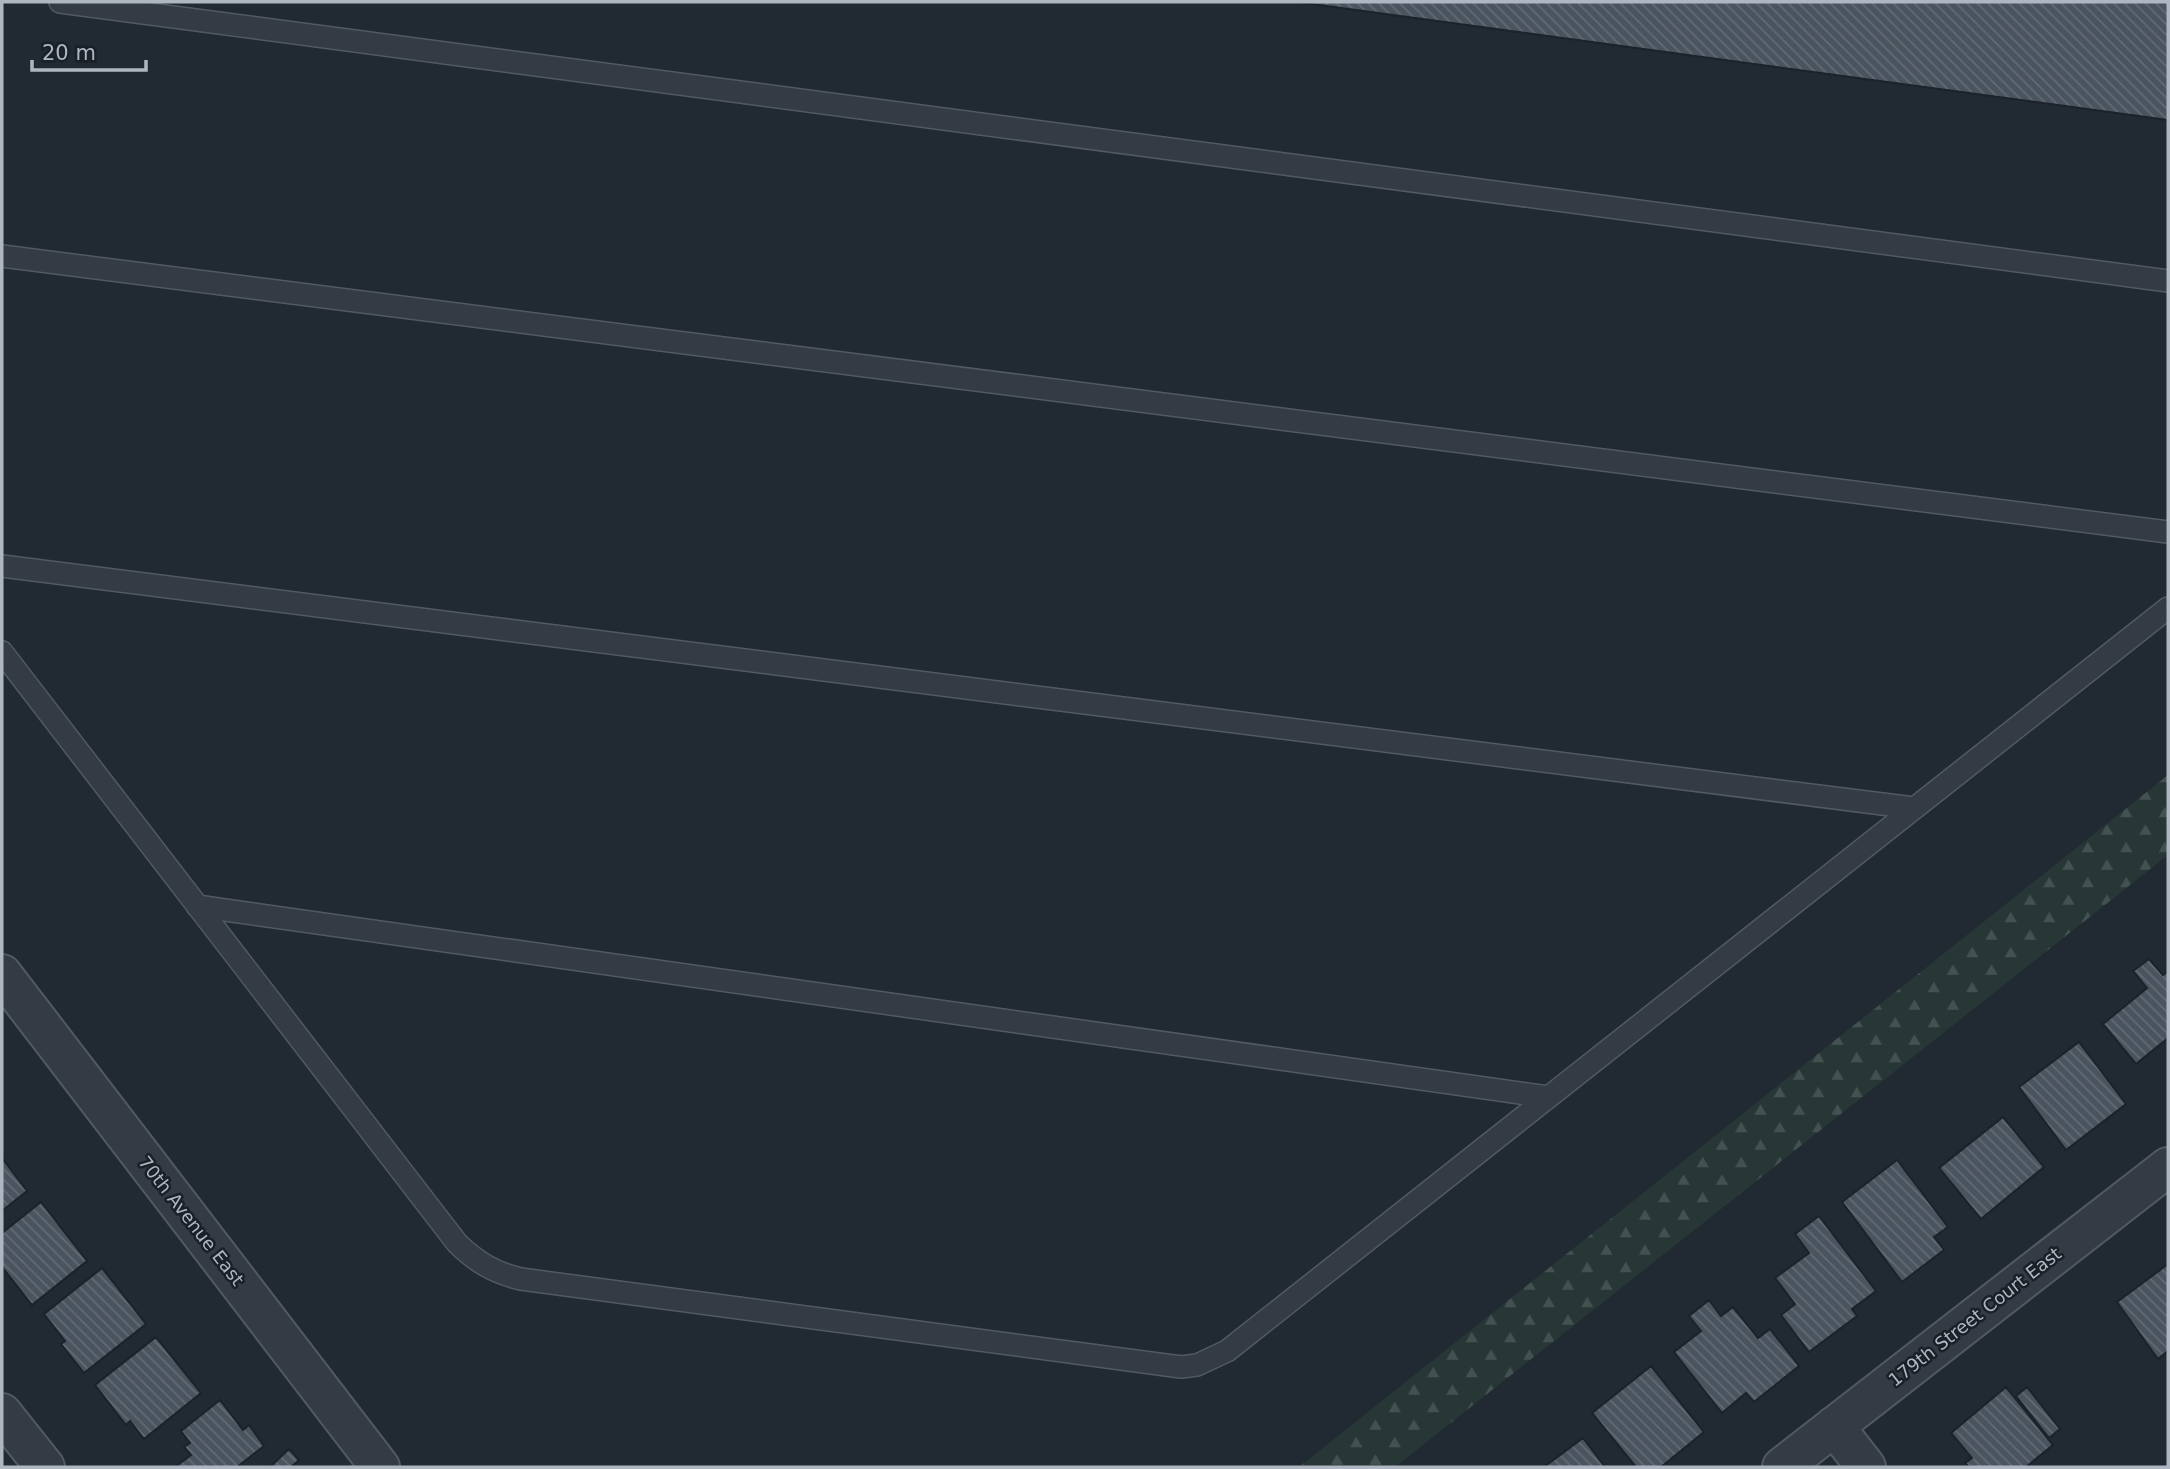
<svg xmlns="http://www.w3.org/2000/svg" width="2170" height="1469" viewBox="0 0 2170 1469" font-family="'DejaVu Sans',sans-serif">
	<defs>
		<pattern id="forest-firs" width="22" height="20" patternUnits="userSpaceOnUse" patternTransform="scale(1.75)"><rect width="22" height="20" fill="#263736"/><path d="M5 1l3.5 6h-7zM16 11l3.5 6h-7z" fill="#435251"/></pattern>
		<pattern id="building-back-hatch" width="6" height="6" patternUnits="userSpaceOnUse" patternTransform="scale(1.75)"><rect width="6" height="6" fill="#4a545f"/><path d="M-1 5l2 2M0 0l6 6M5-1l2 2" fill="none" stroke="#626a74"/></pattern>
	</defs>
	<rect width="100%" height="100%" fill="#212933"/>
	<path fill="url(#forest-firs)" d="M 2168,775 L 2168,855 L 1395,1467 L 1299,1467 Z"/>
	<path fill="url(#building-back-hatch)" stroke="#1c222a" stroke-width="2" d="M 1297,2 L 2168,2 L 2168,120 Z
		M 2149,959 L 2163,975 L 2168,971 L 2168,1038 L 2136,1064 L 2103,1024 L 2147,988 L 2133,971 Z
		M 2079,1042 L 2126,1104 L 2066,1150 L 2019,1087 Z
		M 2003,1117 L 2044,1167 L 1981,1219 L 1939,1168 Z
		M 2,1158 L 27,1191 L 2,1211 Z
		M 1897,1160 L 1948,1227 L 1934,1237 L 1944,1250 L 1902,1282 L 1842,1202 Z
		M 41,1202 L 87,1261 L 32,1305 L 2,1267 L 2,1233 Z
		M 1819,1216 L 1876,1291 L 1852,1309 L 1857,1316 L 1809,1352 L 1781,1315 L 1795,1304 L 1775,1278 L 1809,1253 L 1795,1234 Z
		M 2168,1264 L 2168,1351 L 2158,1359 L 2117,1302 Z
		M 102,1268 L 146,1324 L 84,1373 L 61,1344 L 65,1341 L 44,1314 Z
		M 1709,1300 L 1721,1316 L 1733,1307 L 1758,1338 L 1770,1329 L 1799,1366 L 1754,1402 L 1746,1393 L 1722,1413 L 1674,1352 L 1701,1331 L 1689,1316 Z
		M 156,1337 L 201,1393 L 144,1439 L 130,1421 L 126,1425 L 95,1385 Z
		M 1651,1366 L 1704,1432 L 1661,1467 L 1636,1467 L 1592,1413 Z
		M 2006,1387 L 2053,1445 L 2026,1467 L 1969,1467 L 1965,1463 L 1972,1458 L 1951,1433 Z
		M 2027,1387 L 2060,1429 L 2049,1438 L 2016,1396 Z
		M 220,1400 L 243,1430 L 249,1425 L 264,1446 L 237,1467 L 175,1467 L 191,1455 L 184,1447 L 190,1443 L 181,1431 Z
		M 1583,1438 L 1605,1467 L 1544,1467 Z
		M 289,1449 L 299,1460 L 291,1467 L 270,1467 Z"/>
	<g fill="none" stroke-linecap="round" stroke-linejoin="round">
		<g stroke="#525962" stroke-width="24">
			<path id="lane" d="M 60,2 L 2168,281
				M 2,256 L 2168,532
				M 2,566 L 1914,808
				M 2,652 L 457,1243 C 476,1262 495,1273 521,1279 L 1181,1367 L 1197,1365 L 1227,1351 L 2168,608
				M 197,906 L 1548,1097"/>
		</g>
		<g stroke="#525962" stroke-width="42">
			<path id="street" d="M 2,974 L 380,1467
				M 2,1413 L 45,1467
				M 1834,1426 L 1866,1467
				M 1782,1467 L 2168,1167"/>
		</g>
		<use href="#lane" stroke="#343b44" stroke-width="21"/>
		<use href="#street" stroke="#343b44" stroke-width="38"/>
	</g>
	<g text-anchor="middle" stroke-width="5" stroke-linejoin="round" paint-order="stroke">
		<g font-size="18" fill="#aeb6c1" stroke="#1a2028">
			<text transform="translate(191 1221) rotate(52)" y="6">70th Avenue East</text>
			<text transform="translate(1975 1317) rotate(-38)" y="6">179th Street Court East</text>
		</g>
	</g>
	<rect width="2170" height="1469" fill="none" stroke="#aeb6c1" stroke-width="7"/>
	<path d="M32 60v10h114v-10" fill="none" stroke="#aeb6c1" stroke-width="3.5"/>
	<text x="42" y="60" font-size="21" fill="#aeb6c1" stroke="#1a2028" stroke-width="5" paint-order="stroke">20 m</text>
</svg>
